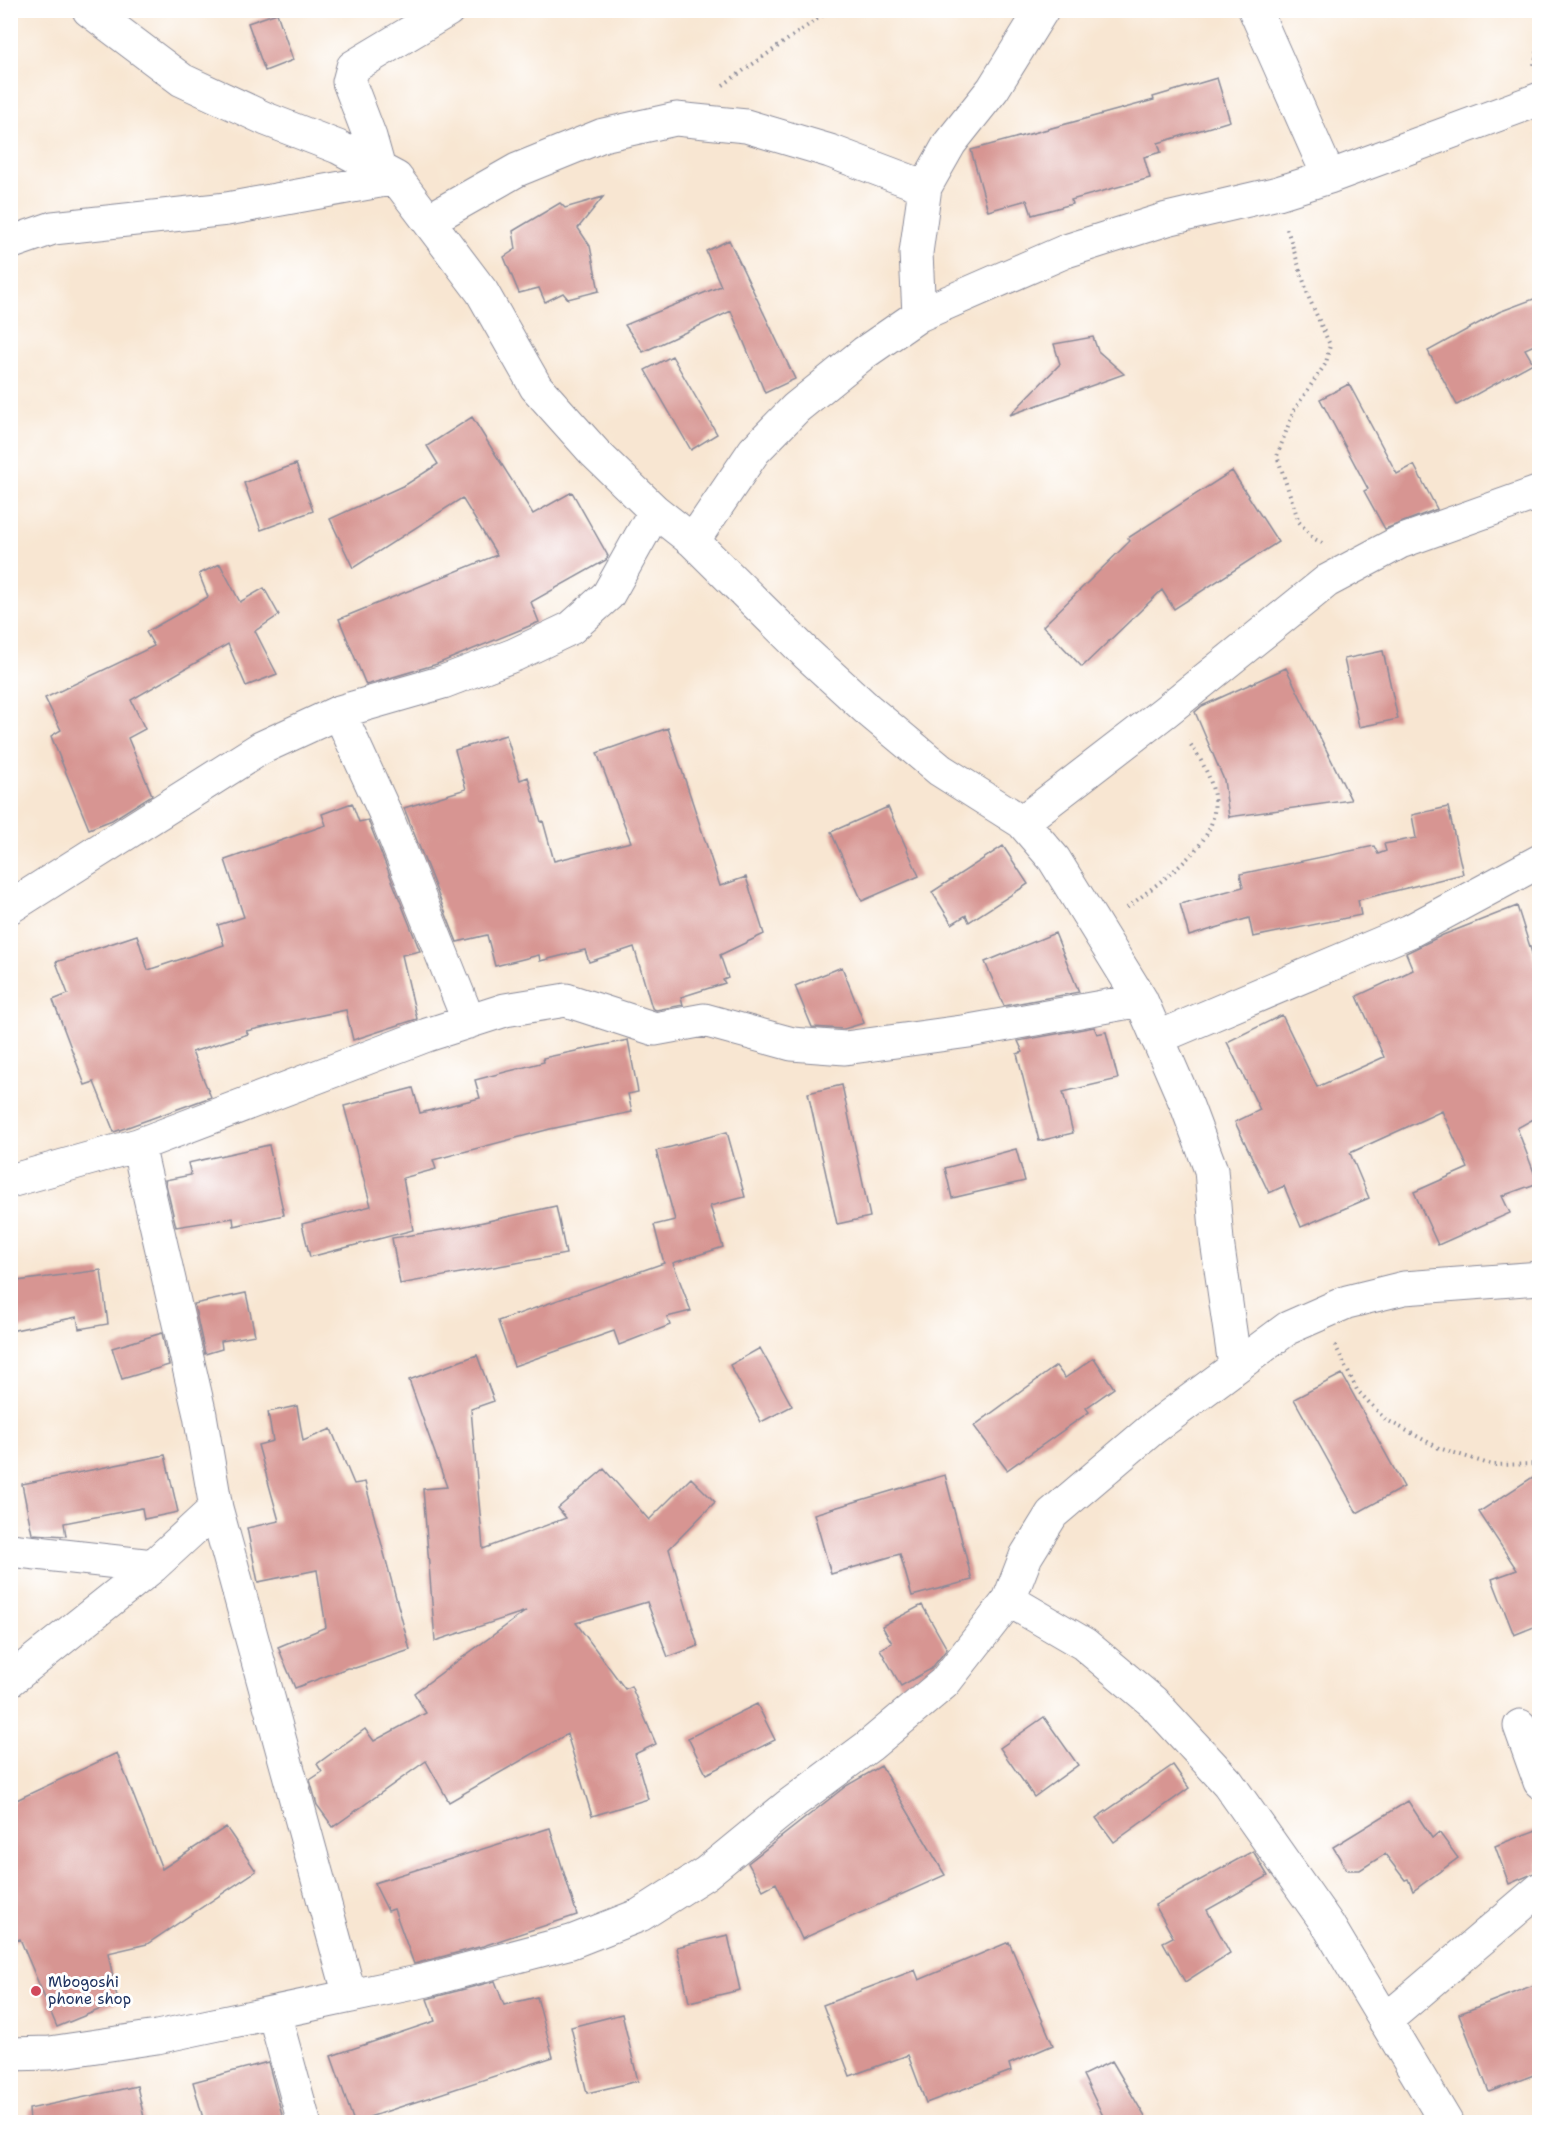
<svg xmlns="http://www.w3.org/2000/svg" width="1550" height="2133" viewBox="0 0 1550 2133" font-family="'Shantell Sans',sans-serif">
	<rect width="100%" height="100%" fill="#fff"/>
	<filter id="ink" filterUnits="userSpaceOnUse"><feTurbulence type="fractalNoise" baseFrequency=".0167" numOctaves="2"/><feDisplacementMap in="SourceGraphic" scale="12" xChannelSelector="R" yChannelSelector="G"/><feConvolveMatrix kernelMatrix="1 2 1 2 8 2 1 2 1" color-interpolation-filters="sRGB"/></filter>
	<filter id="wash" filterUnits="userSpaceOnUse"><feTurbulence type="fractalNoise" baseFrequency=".008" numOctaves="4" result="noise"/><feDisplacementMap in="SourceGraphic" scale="24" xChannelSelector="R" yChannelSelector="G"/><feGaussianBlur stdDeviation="1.35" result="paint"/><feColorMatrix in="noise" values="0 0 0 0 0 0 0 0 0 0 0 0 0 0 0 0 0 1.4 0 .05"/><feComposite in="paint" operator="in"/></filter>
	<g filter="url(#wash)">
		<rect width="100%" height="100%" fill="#f8e6d2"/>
		<g id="blocks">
			<path fill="#d79592" d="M 277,13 L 293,60 L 265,71 L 248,23 Z
				M 1217,78 L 1230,121 L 1158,143 L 1161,152 L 1144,157 L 1150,178 L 1071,200 L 1072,204 L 1032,215 L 1027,200 L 988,211 L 971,150 L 1154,100 L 1153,97 Z
				M 603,197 L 578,228 L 590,246 L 599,291 L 568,299 L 563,293 L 545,302 L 539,288 L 519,293 L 504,257 L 516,249 L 513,231 L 560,203 L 565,208 Z
				M 729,240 L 795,379 L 765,393 L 731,311 L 643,352 L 625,325 L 721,286 L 706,251 Z
				M 1539,297 L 1539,343 L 1525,349 L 1533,363 L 1457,405 L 1428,351 L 1499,312 Z
				M 1093,337 L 1098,351 L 1124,374 L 1010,415 L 1060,364 L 1054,344 Z
				M 672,356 L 717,434 L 691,450 L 645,370 Z
				M 1349,384 L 1397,474 L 1414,465 L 1437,509 L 1385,529 L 1364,491 L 1368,489 L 1320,399 Z
				M 472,417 L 533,514 L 572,492 L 608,556 L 606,560 L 531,602 L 539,622 L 437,664 L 366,685 L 339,619 L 497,555 L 462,498 L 353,568 L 330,519 L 407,484 L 438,464 L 427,446 Z
				M 296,464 L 313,511 L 261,530 L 244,483 Z
				M 1232,471 L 1278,542 L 1174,609 L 1162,590 L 1082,667 L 1043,626 L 1130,541 L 1128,538 Z
				M 220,564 L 240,602 L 264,588 L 279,615 L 255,631 L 277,674 L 246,686 L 228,644 L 131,700 L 145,729 L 128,738 L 152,795 L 112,820 L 89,829 L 51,736 L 61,730 L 45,698 L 154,646 L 146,632 L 208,597 L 199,574 Z
				M 1383,651 L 1398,719 L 1359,727 L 1344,659 Z
				M 1286,668 L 1351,800 L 1229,817 L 1224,780 L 1195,712 L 1202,706 Z
				M 668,728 L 720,886 L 746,877 L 764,934 L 720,955 L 728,978 L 723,980 L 725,983 L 681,997 L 683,1005 L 656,1010 L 652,1008 L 634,947 L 589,962 L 585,950 L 540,961 L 539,955 L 495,966 L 487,935 L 457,942 L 404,808 L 466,789 L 455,750 L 506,735 L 520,780 L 528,777 L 541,822 L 543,821 L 554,861 L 631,842 L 597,753 Z
				M 352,803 L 359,822 L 368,820 L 420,951 L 402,955 L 417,1019 L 353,1040 L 346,1010 L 246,1031 L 248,1034 L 192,1052 L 211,1097 L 114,1132 L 94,1082 L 85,1085 L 53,1000 L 68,994 L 56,962 L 137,935 L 148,970 L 224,945 L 218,925 L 244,917 L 225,860 L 326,825 L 322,814 Z
				M 888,807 L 919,876 L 862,901 L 831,832 Z
				M 1448,807 L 1463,874 L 1358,900 L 1361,915 L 1253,937 L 1249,918 L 1189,936 L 1180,904 L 1243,887 L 1240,874 L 1374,846 L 1378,854 L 1386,851 L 1384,844 L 1416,838 L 1412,815 Z
				M 1003,846 L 1028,884 L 969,922 L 966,915 L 952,924 L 932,892 Z
				M 1517,906 L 1539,975 L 1539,1116 L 1517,1128 L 1538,1183 L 1502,1196 L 1510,1213 L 1438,1245 L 1414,1192 L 1468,1168 L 1442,1111 L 1350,1153 L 1369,1198 L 1301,1227 L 1284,1186 L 1269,1193 L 1235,1122 L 1260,1110 L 1227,1042 L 1282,1015 L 1317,1087 L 1384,1057 L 1357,996 L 1413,970 L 1406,953 L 1443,935 Z
				M 1055,933 L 1079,992 L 1004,1006 L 985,962 Z
				M 842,967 L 864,1023 L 844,1029 L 812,1027 L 795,986 Z
				M 1094,1027 L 1097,1034 L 1106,1032 L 1118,1079 L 1063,1092 L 1073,1133 L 1039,1141 L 1017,1054 L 1023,1052 L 1018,1041 Z
				M 628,1040 L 638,1092 L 628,1094 L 632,1112 L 550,1129 L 433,1160 L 436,1169 L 403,1178 L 413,1230 L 310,1257 L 302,1224 L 371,1206 L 344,1106 L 413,1088 L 420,1113 L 480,1098 L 475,1080 L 544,1062 L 543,1058 Z
				M 842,1085 L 870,1217 L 837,1224 L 808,1093 Z
				M 727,1132 L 745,1197 L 710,1206 L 723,1247 L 673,1263 L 691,1311 L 667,1317 L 670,1325 L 619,1345 L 614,1331 L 514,1366 L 498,1321 L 664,1263 L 654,1225 L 675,1220 L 656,1151 Z
				M 269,1145 L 284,1215 L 234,1226 L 233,1218 L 176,1227 L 165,1180 L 191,1175 L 188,1163 Z
				M 1016,1149 L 1025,1181 L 952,1198 L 945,1168 Z
				M 556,1206 L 566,1254 L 400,1284 L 392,1238 L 461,1227 Z
				M 101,1270 L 108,1324 L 79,1329 L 77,1317 L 10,1331 L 10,1282 Z
				M 246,1293 L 255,1335 L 221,1341 L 222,1349 L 205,1354 L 194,1304 Z
				M 162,1333 L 169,1365 L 122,1379 L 112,1348 Z
				M 760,1348 L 792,1406 L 761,1422 L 730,1365 Z
				M 477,1355 L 494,1401 L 471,1409 L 483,1549 L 566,1518 L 558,1508 L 604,1469 L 649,1520 L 691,1478 L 715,1502 L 669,1549 L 698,1646 L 668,1657 L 647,1602 L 576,1623 L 625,1689 L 631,1686 L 656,1744 L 635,1754 L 648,1799 L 592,1816 L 567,1734 L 449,1802 L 426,1761 L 333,1827 L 317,1805 L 310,1780 L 322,1772 L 317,1764 L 365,1729 L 374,1741 L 426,1713 L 414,1693 L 526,1611 L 435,1641 L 423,1489 L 447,1487 L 409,1380 Z
				M 1094,1358 L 1114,1388 L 1086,1408 L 1089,1412 L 1007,1470 L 974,1426 L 1056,1366 L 1065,1378 Z
				M 1342,1374 L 1404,1487 L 1357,1513 L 1294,1399 Z
				M 297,1406 L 303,1441 L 331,1429 L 354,1484 L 365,1482 L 410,1650 L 355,1668 L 347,1668 L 295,1688 L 278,1647 L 326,1627 L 317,1570 L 258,1582 L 247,1528 L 279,1521 L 258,1445 L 273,1441 L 268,1412 Z
				M 165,1455 L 178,1512 L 144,1519 L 142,1508 L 64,1523 L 66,1536 L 32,1534 L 22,1484 Z
				M 1539,1473 L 1539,1625 L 1514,1635 L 1492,1579 L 1517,1570 L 1479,1512 Z
				M 945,1475 L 972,1580 L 912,1596 L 900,1554 L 831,1574 L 814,1514 Z
				M 922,1605 L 947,1649 L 931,1669 L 901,1686 L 880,1649 L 892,1643 L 882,1626 Z
				M 757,1704 L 775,1740 L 706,1774 L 688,1738 Z
				M 1044,1717 L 1078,1765 L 1034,1797 L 1000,1748 Z
				M 117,1753 L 162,1869 L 226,1827 L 256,1871 L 147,1944 L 108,1953 L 118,2002 L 57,2027 L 20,1939 L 10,1943 L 10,1803 Z
				M 1173,1765 L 1189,1788 L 1114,1842 L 1096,1818 Z
				M 881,1766 L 945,1875 L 802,1939 L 776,1883 L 763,1890 L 748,1863 L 846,1786 Z
				M 1408,1801 L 1432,1838 L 1439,1832 L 1458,1858 L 1413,1891 L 1408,1879 L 1405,1880 L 1385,1854 L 1360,1870 L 1347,1870 L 1333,1847 Z
				M 550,1828 L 577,1915 L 483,1946 L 414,1964 L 394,1909 L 388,1911 L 374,1883 Z
				M 1539,1829 L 1539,1871 L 1509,1884 L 1495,1846 Z
				M 1253,1851 L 1268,1876 L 1207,1910 L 1230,1953 L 1185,1982 L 1163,1942 L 1173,1937 L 1155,1905 Z
				M 728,1935 L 740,1990 L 689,2002 L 677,1947 Z
				M 1009,1942 L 1053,2045 L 1009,2064 L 1011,2071 L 926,2103 L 908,2055 L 850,2076 L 823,2005 L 915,1970 L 919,1980 Z
				M 495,1981 L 504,2005 L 537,1997 L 553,2057 L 354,2122 L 331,2056 L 435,2021 L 427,1999 Z
				M 1539,1983 L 1539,2073 L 1489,2092 L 1459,2014 Z
				M 622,2014 L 638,2081 L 587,2093 L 571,2027 Z
				M 1112,2061 L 1148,2122 L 1106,2122 L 1083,2075 Z
				M 268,2062 L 284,2122 L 204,2122 L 193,2082 Z
				M 137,2086 L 145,2122 L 30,2122 L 29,2109 Z"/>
		</g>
	</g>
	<g filter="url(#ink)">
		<use href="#blocks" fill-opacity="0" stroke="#8a8a98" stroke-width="1.5"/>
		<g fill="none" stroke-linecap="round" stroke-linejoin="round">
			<g stroke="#8a8a98" stroke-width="35">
				<path id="minor" d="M 89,10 L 182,80 L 266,119 L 338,147 L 396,178 L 482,292 L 536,387 L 595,453 L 655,511 L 693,541 L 807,654 L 867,709 L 940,770 L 1022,822 L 1054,859 L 1141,1000 L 1187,1106 L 1211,1170 L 1217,1241 L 1235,1366
					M 1255,10 L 1329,177
					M 379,169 L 370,137 L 349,82 L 353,67 L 448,10
					M 429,220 L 517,170 L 603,135 L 676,119 L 746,126 L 830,151 L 925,187
					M 10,243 L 53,228 L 227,209 L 396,178
					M 919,315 L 916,253 L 925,187 L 950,143 L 993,89 L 1042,10
					M 693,541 L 754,451 L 796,408 L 864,353 L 919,315 L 1066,251 L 1167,219 L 1278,193 L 1329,177 L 1540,99
					M 339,712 L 386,815 L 469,1022
					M 1022,822 L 1166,711 L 1327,581 L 1400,542 L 1540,492
					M 10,907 L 261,748 L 339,712 L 443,682 L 514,655 L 571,628 L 608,595 L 655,511
					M 1157,1038 L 1410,931 L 1540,861
					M 138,1145 L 200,1415 L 216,1508 L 350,1996
					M 10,1181 L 138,1145 L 427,1035 L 505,1010 L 566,1000 L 655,1029 L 704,1020 L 792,1044 L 845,1048 L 969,1031 L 1141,1000
					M 10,1550 L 153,1566
					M 1009,1600 L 1084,1644 L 1153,1702 L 1228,1783 L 1328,1925 L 1446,2122
					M 10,1680 L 153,1566 L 216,1508
					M 1520,1726 L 1540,1782
					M 274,2013 L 304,2122
					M 1385,2021 L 1540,1889
					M 10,2054 L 50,2053 L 157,2037 L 427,1980 L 571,1942 L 640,1915 L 706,1873 L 788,1806 L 869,1746 L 944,1683 L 1009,1600 L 1026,1556 L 1052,1514 L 1152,1429 L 1288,1328 L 1347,1302 L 1404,1288 L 1540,1278"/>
			</g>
			<path stroke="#8a8a98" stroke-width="4" stroke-dasharray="1.5 4.5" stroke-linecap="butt" d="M 1534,65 L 1540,42
				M 723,85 L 830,10
				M 1287,229 L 1309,298 L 1330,345 L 1326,363 L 1294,410 L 1277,456 L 1299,522 L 1313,538 L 1322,543
				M 1127,908 C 1190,857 1251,826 1188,741
				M 1335,1345 L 1357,1390 L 1385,1419 L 1439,1448 L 1492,1465 L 1540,1464"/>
			<use href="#minor" stroke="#fff" stroke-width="33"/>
		</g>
	</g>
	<circle fill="#d1495b" stroke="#fff" stroke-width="2" cx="36" cy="1991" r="6"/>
	<g text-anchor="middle" stroke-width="6" stroke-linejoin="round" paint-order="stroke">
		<g font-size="15" fill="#1b2f5e" stroke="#fff" text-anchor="start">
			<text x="48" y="1987">Mbogoshi<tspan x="48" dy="17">phone shop</tspan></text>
		</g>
	</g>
	<rect width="1550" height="2133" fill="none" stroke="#fff" stroke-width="36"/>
</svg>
